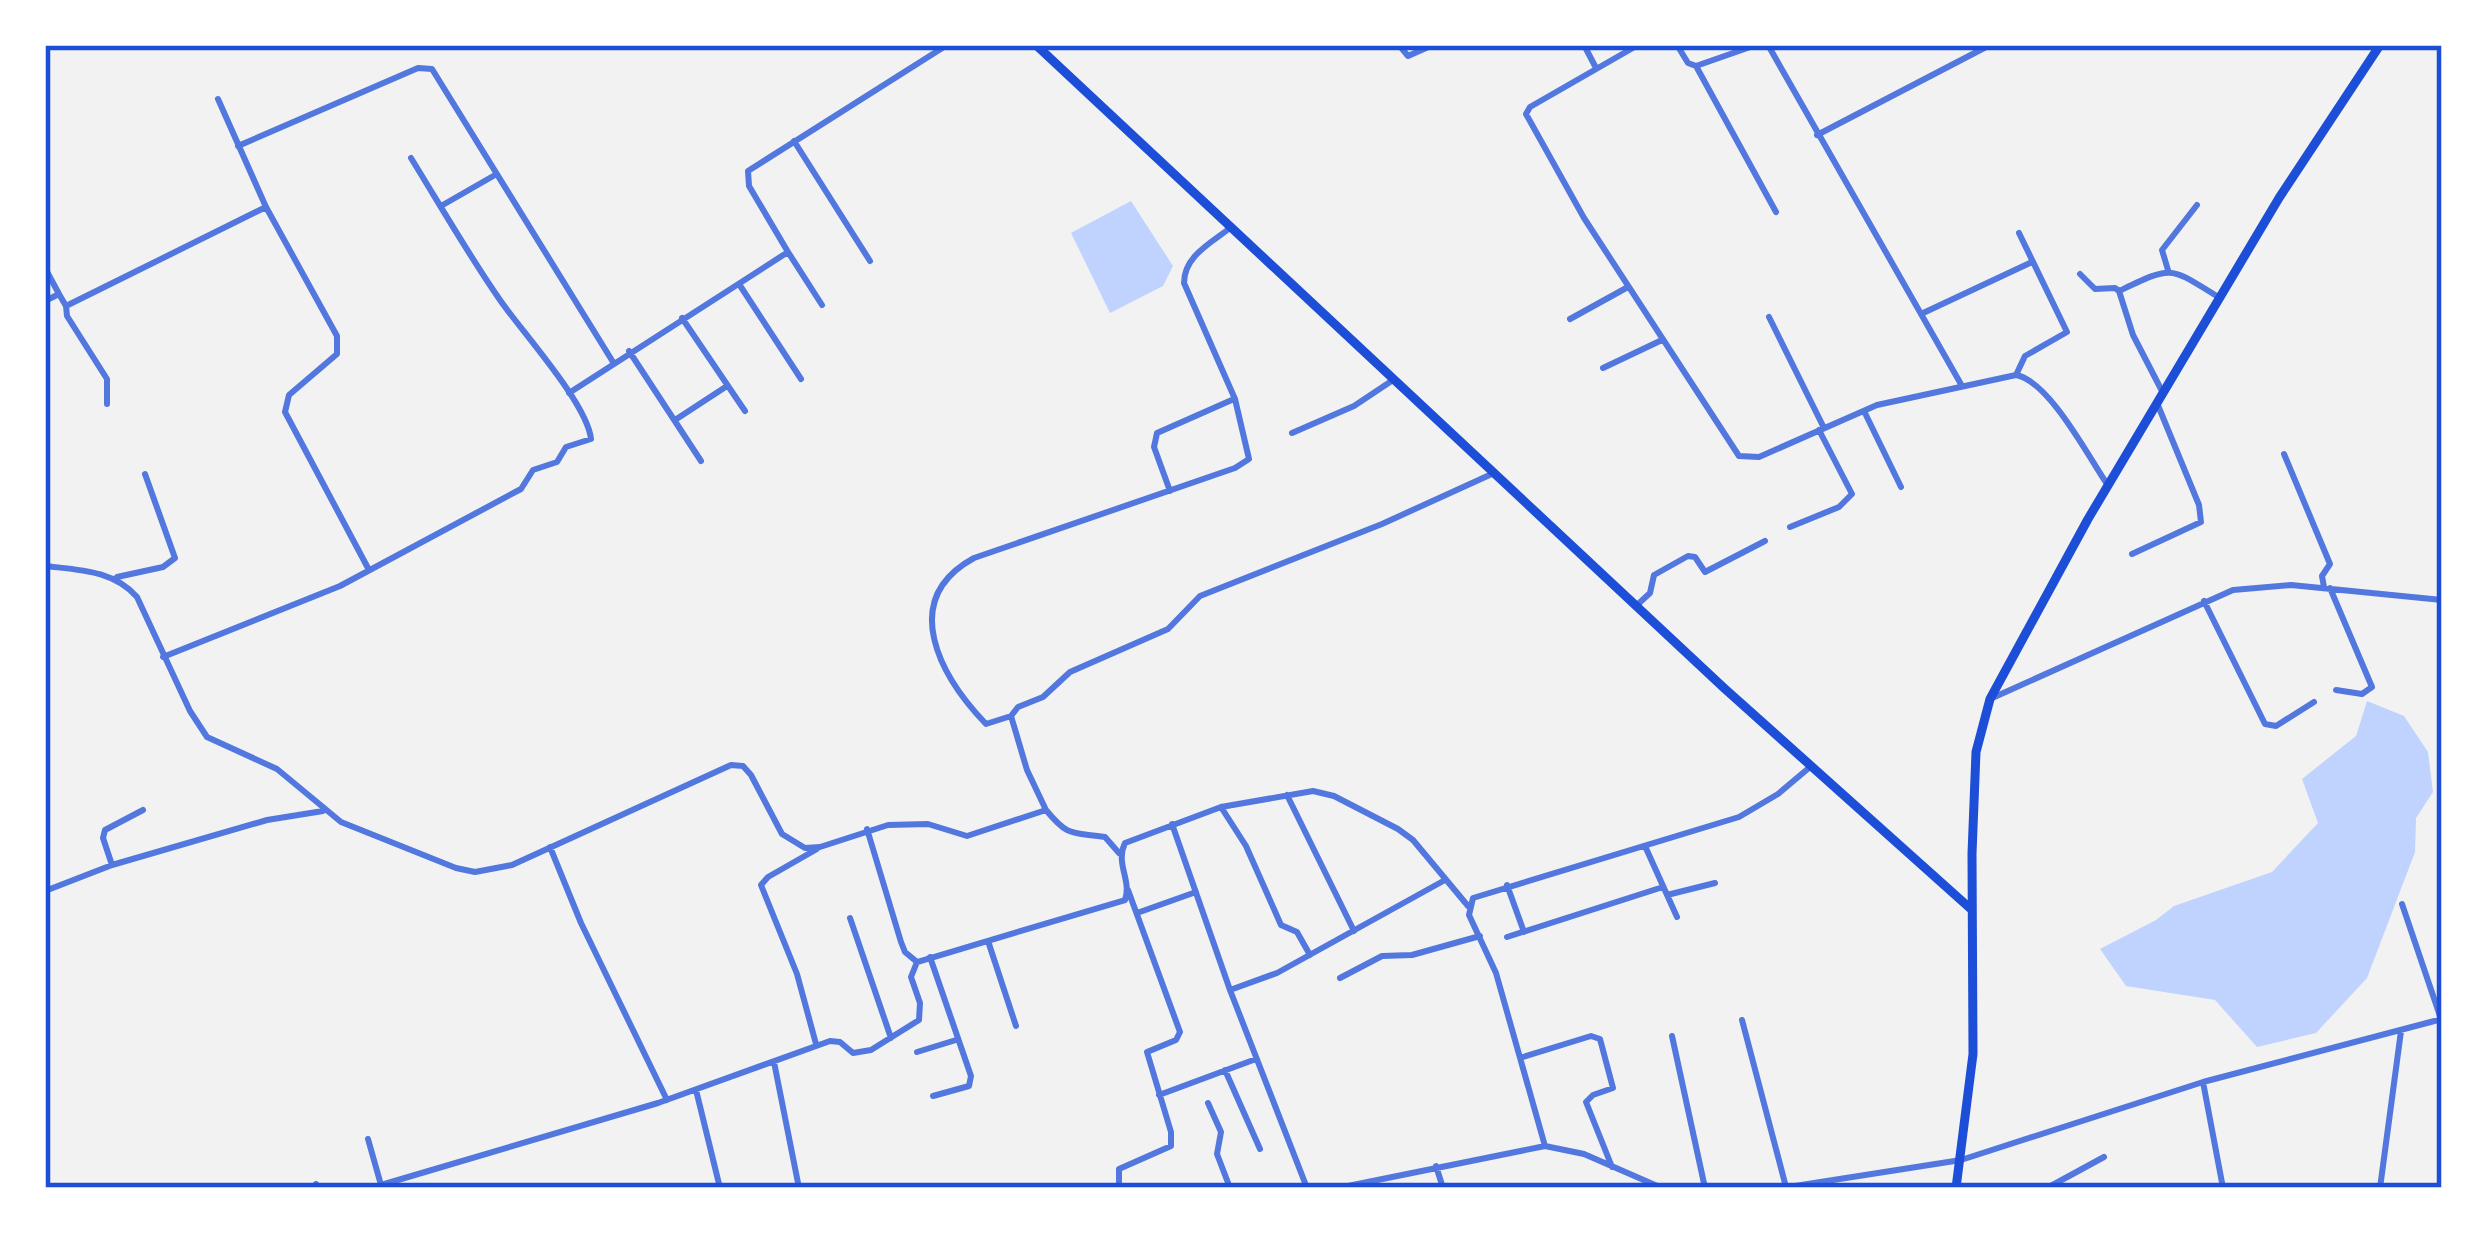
<svg xmlns="http://www.w3.org/2000/svg" width="2487" height="1233" viewBox="0 0 2487 1233" font-family="'Zilla Slab',serif">
	<rect width="100%" height="100%" fill="#f2f2f2"/>
	<path fill="#bfd3fe" d="M 1131,201 L 1173,266 L 1163,286 L 1110,313 L 1071,233 Z
		M 2367,701 L 2404,716 L 2428,752 L 2433,792 L 2416,818 L 2415,852 L 2367,978 L 2316,1033 L 2257,1047 L 2215,1000 L 2126,986 L 2100,949 L 2156,920 L 2174,906 L 2272,872 L 2318,823 L 2302,779 L 2356,736 Z"/>
	<g fill="none" stroke-linecap="round" stroke-linejoin="round">
		<path stroke="#5277de" stroke-width="6" d="M 1399,45 L 1408,56 L 1433,45
			M 1584,45 L 1596,68
			M 1638,45 L 1530,107 L 1526,114 L 1584,218 L 1739,456 L 1759,457 L 1877,405 L 2016,375 C 2049,381 2088,456 2107,484
			M 1677,45 L 1688,63 L 1696,66 L 1756,45
			M 1768,45 L 1962,386
			M 1696,66 L 1776,212
			M 218,99 L 266,207 L 337,336 L 337,354 L 289,395 L 285,412 L 369,570
			M 1817,135 L 1990,45
			M 794,141 L 870,261
			M 238,146 L 418,68 L 432,69 L 613,362
			M 441,206 L 495,175
			M 788,252 L 822,305
			M 45,268 L 59,294
			M 2168,270 L 2162,250 L 2197,205
			M 2080,274 L 2095,289 L 2115,288 L 2119,291 L 2133,335 L 2163,393
			M 739,284 L 801,379
			M 2119,291 C 2174,265 2168,266 2220,298
			M 45,301 L 59,294 L 66,306 L 266,207
			M 66,306 L 67,316 L 107,379 L 107,404
			M 1921,314 L 2032,262
			M 1769,317 L 1824,428
			M 682,318 L 745,411
			M 1570,319 L 1628,287
			M 629,351 L 701,461
			M 1603,368 L 1662,340
			M 2016,375 L 2025,356 L 2067,332 L 2019,233
			M 569,393 L 788,252 L 749,186 L 748,171 L 947,45
			M 1864,411 L 1901,487
			M 675,420 L 727,386
			M 1292,433 L 1354,406 L 1393,380
			M 2284,454 L 2330,564 L 2322,576 L 2324,587
			M 1170,491 L 1154,447 L 1157,433 L 1234,399
			M 1790,527 L 1839,507 L 1852,494 L 1819,430
			M 2132,554 L 2201,522 L 2199,505 L 2157,403
			M 45,566 C 79,570 113,570 137,597 L 190,711 L 207,737 L 277,769 L 341,822 L 456,868 L 475,872 L 512,865 L 731,765 L 743,766 L 751,775 L 782,834 L 805,848 L 820,847 L 888,825 L 928,824 L 967,836 L 1046,810 C 1069,838 1072,832 1105,837 L 1119,853
			M 117,577 L 163,567 L 175,558 L 145,474
			M 2330,588 L 2372,687 L 2362,694 L 2336,690
			M 2204,601 L 2265,724 L 2276,726 L 2314,702
			M 1636,606 L 1650,593 L 1654,575 L 1688,556 L 1695,557 L 1705,572 L 1765,541
			M 163,657 L 340,586 L 521,489 L 533,470 L 557,462 L 566,447 L 591,439 C 587,403 522,332 500,300 C 468,254 440,205 411,158
			M 1990,699 L 2233,590 L 2291,585 L 2442,600
			M 1011,716 L 986,724 C 941,677 897,600 974,558 L 1235,468 L 1249,459 L 1235,399 L 1184,283 C 1184,256 1211,243 1230,228
			M 1287,795 L 1354,931
			M 1221,807 L 1246,846 L 1281,925 L 1297,932 L 1310,955
			M 1046,810 L 1027,770 L 1011,716 L 1018,707 L 1043,697 L 1070,672 L 1168,629 L 1200,596 L 1382,524 L 1494,473
			M 1172,824 L 1230,990 L 1307,1188
			M 867,829 L 901,942 L 905,952 L 917,962
			M 1645,846 L 1677,917
			M 550,847 L 581,923 L 667,1100
			M 112,865 L 103,838 L 105,830 L 143,810
			M 1507,885 L 1524,932
			M 45,891 L 112,865 L 267,820 L 323,811
			M 1667,895 L 1715,883
			M 2402,904 L 2441,1019
			M 1137,913 L 1196,892
			M 850,918 L 891,1038
			M 1507,937 L 1663,887
			M 988,941 L 1016,1026
			M 930,957 L 971,1076 L 969,1086 L 933,1096
			M 1340,978 L 1382,956 L 1412,955 L 1480,936
			M 1230,990 L 1277,973 L 1445,880
			M 1742,1020 L 1786,1187
			M 1672,1036 L 1705,1188
			M 816,1044 L 797,974 L 761,885 L 768,877 L 817,849
			M 917,1052 L 956,1040
			M 1523,1057 L 1591,1036 L 1600,1039 L 1613,1088 L 1593,1095 L 1586,1102 L 1612,1167
			M 774,1062 L 799,1188
			M 1225,1070 L 1260,1149
			M 2203,1082 L 2223,1188
			M 696,1090 L 720,1188
			M 1159,1095 L 1256,1059
			M 1208,1103 L 1221,1132 L 1217,1154 L 1230,1188
			M 368,1139 L 381,1185
			M 1545,1146 L 1496,973 L 1469,915 L 1473,898 L 1739,817 L 1778,794 L 1810,767
			M 1436,1166 L 1443,1188
			M 316,1184 L 317,1188
			M 381,1185 L 658,1103 L 830,1041 L 840,1042 L 853,1053 L 871,1050 L 919,1020 L 920,1003 L 911,977 L 917,962 L 1125,900 C 1132,880 1115,864 1125,843 L 1221,807 L 1313,791 L 1334,796 L 1398,829 L 1413,840 L 1468,906
			M 1119,1188 L 1119,1169 L 1171,1146 L 1171,1132 L 1147,1052 L 1176,1040 L 1180,1032 L 1128,890
			M 1338,1188 L 1545,1146 L 1584,1154 L 1662,1188
			M 1782,1188 L 1961,1160 L 2203,1082 L 2442,1019
			M 2047,1188 L 2104,1157
			M 2380,1188 L 2401,1031"/>
		<path stroke="#1d4ed8" stroke-width="9" d="M 1036,45 L 1724,688 L 1972,910
			M 1956,1188 L 1973,1054 L 1972,854 L 1976,752 L 1990,699 L 2088,519 L 2279,198 L 2380,45"/>
	</g>
	<rect width="2487" height="1233" fill="none" stroke="#ffffff" stroke-width="96"/>
	<rect x="48" y="48" width="2391" height="1137" fill="none" stroke="#1d4ed8" stroke-width="4.5"/>
</svg>
